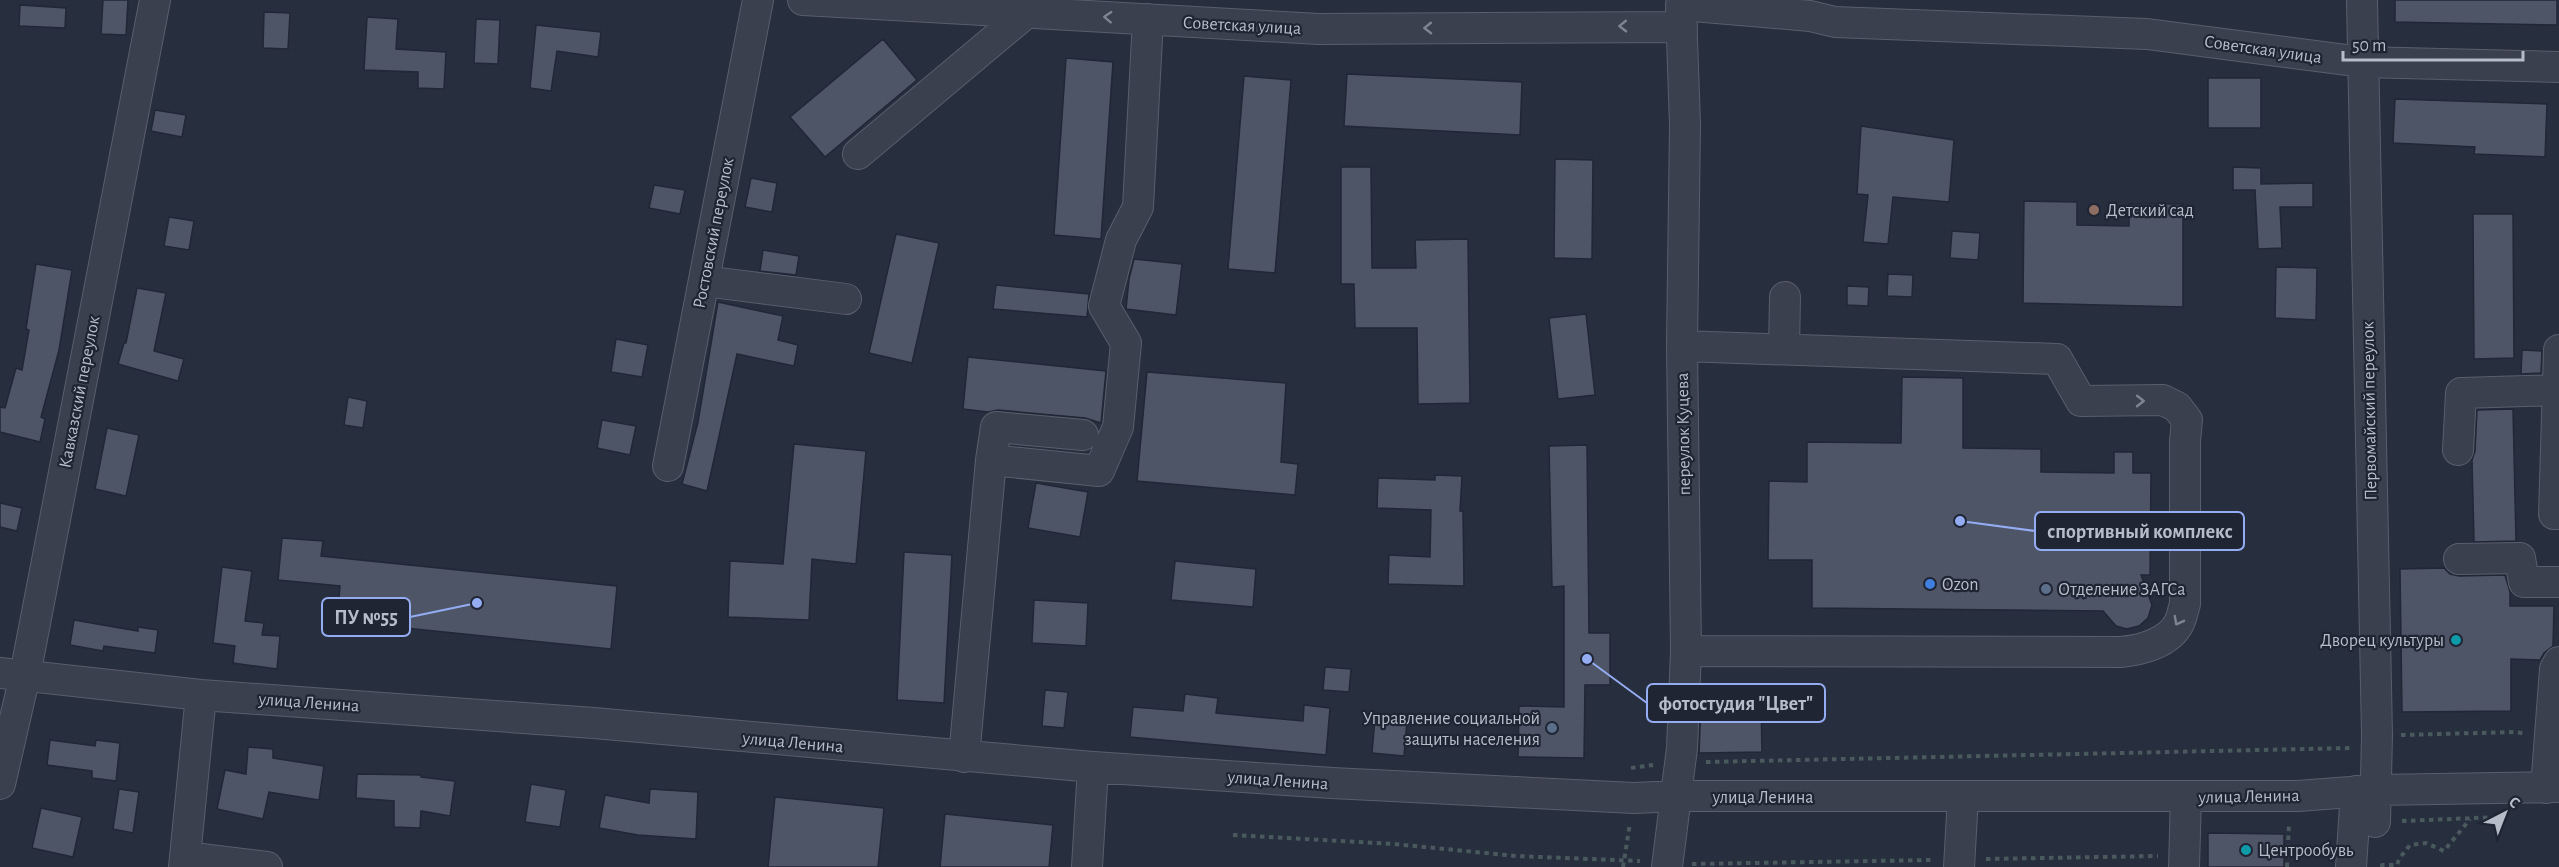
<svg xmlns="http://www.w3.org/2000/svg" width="2559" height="867" viewBox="0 0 2559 867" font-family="'Alegreya Sans',sans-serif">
	<rect width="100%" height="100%" fill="#272e3e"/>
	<path fill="#4d5567" stroke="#222736" stroke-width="1.5" d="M 103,0 L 128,0 L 126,35 L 101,34 Z
		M 2395,0 L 2557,0 L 2557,25 L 2395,22 Z
		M 20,5 L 66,8 L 65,28 L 19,26 Z
		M 264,12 L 290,13 L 288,49 L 263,48 Z
		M 367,17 L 398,19 L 396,49 L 446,52 L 444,89 L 418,88 L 418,72 L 364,70 Z
		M 476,19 L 500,20 L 498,64 L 474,63 Z
		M 536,25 L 601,32 L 598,57 L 557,51 L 551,91 L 530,88 Z
		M 883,39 L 917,80 L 825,157 L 790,117 Z
		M 1066,58 L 1113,62 L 1101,239 L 1054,235 Z
		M 1347,74 L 1522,82 L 1520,135 L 1344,126 Z
		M 1244,76 L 1291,80 L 1275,273 L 1228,269 Z
		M 2208,78 L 2261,78 L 2261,128 L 2208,128 Z
		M 2395,99 L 2547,104 L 2545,157 L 2474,154 L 2475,147 L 2393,143 Z
		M 155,110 L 186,115 L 182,137 L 151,131 Z
		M 1861,126 L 1954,140 L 1949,202 L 1893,197 L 1888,244 L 1863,242 L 1868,195 L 1857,194 Z
		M 1555,159 L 1593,160 L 1592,259 L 1554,258 Z
		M 1341,167 L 1371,167 L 1372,268 L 1416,268 L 1415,240 L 1468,239 L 1470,403 L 1418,404 L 1417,328 L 1355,328 L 1354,284 L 1341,284 Z
		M 2233,167 L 2261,168 L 2261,184 L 2313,183 L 2313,207 L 2280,207 L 2282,248 L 2258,249 L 2255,190 L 2233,190 Z
		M 751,178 L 777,183 L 772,212 L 745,207 Z
		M 654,185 L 685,190 L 680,214 L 649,208 Z
		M 2024,201 L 2077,202 L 2077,225 L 2129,226 L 2129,204 L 2183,204 L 2183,307 L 2023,303 Z
		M 2473,214 L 2513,214 L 2514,358 L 2474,359 Z
		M 169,217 L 194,221 L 189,250 L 164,246 Z
		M 1952,231 L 1980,233 L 1978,260 L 1950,258 Z
		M 896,234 L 939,243 L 912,363 L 869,353 Z
		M 763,250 L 799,256 L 796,275 L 760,271 Z
		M 1134,259 L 1182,264 L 1176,315 L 1126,309 L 1129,279 Z
		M 36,264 L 72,270 L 59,350 L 41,417 L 45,419 L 40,442 L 0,432 L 0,407 L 5,408 L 16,368 L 22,370 L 29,330 L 26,329 Z
		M 2276,267 L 2317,268 L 2316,320 L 2275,318 Z
		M 1888,274 L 1913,275 L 1912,297 L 1887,296 Z
		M 996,285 L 1089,294 L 1087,317 L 993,309 Z
		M 1847,286 L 1869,287 L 1868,306 L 1847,305 Z
		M 137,288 L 166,293 L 154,351 L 184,359 L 178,381 L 118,364 L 124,343 L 126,343 Z
		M 718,302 L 783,316 L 778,340 L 798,345 L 794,366 L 737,354 L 707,491 L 682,484 L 698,422 Z
		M 1586,314 L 1595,395 L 1558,399 L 1549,318 Z
		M 616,339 L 648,345 L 642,377 L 611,372 Z
		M 2522,350 L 2542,351 L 2541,373 L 2521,374 Z
		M 968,357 L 1106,371 L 1101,423 L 1085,418 L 998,410 L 988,412 L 963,409 Z
		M 1147,372 L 1286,383 L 1281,462 L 1298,464 L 1295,495 L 1137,481 Z
		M 1902,377 L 1963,378 L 1963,448 L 2041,449 L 2041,472 L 2114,473 L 2114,452 L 2133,452 L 2133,473 L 2151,473 L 2150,575 L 2141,575 L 2152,605 L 2148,618 L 2139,626 L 2127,629 L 2116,626 L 2103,611 L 1812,608 L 1812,560 L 1768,560 L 1769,481 L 1807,482 L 1807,442 L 1901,443 Z
		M 348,397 L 367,401 L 363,428 L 344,425 Z
		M 2513,409 L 2516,541 L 2474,542 L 2472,460 L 2475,451 L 2477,410 Z
		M 602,420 L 636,426 L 630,455 L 597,448 Z
		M 107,428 L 139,435 L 126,496 L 95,489 Z
		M 794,444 L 866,451 L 856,564 L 812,559 L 809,620 L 728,617 L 730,561 L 783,564 Z
		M 1587,445 L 1589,633 L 1610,633 L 1610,685 L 1585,685 L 1584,758 L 1518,757 L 1519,706 L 1564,707 L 1564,586 L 1552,587 L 1549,446 Z
		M 1435,475 L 1462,476 L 1460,511 L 1463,511 L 1464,586 L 1388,584 L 1389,555 L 1430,557 L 1431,510 L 1377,508 L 1378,478 L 1435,480 Z
		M 1036,483 L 1088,492 L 1080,537 L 1028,528 Z
		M 0,503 L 22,508 L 17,531 L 0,527 Z
		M 282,538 L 323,541 L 321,556 L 617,586 L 611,649 L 337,621 L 340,586 L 278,580 Z
		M 904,552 L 952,555 L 944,703 L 897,700 Z
		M 1175,561 L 1256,569 L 1253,607 L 1171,600 Z
		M 222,567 L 252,571 L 245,621 L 264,623 L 262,635 L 280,636 L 277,669 L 233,663 L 235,646 L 213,643 Z
		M 2444,568 L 2450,574 L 2459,576 L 2505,575 L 2510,592 L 2510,606 L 2554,606 L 2553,646 L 2544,653 L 2540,660 L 2511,659 L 2511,711 L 2402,712 L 2400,569 Z
		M 1034,600 L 1088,603 L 1086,646 L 1032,643 Z
		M 74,620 L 138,631 L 138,627 L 158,630 L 155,653 L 104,646 L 103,651 L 70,645 Z
		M 1325,667 L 1351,669 L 1349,692 L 1323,690 Z
		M 1045,690 L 1068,692 L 1064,728 L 1042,726 Z
		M 1185,694 L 1218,698 L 1216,713 L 1303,721 L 1304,705 L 1330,708 L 1326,755 L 1130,737 L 1133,707 L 1183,711 Z
		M 1761,701 L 1762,752 L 1699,753 L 1701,702 Z
		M 1375,718 L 1407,721 L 1404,756 L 1372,753 Z
		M 50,740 L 95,746 L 96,740 L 120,743 L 116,781 L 92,778 L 92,771 L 47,765 Z
		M 248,747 L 273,749 L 273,758 L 324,766 L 319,800 L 269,792 L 263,819 L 217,809 L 225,770 L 246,774 Z
		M 357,774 L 421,775 L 421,777 L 455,781 L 450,816 L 421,811 L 420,828 L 394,827 L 394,801 L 356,798 Z
		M 531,784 L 566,790 L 560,827 L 525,822 Z
		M 119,789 L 139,792 L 133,833 L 113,829 Z
		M 650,789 L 698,792 L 696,839 L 638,835 L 599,828 L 605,795 L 649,803 Z
		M 775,797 L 884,808 L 878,867 L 768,867 Z
		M 41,808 L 82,817 L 73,857 L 32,848 Z
		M 945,814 L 1053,825 L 1049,867 L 940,867 Z
		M 2208,833 L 2284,834 L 2284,867 L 2208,867 Z"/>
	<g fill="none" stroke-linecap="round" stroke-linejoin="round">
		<g stroke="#595e6c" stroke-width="32">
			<path id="minor" d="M 803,0 L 1319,29 L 1682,27
				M 2362,0 L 2377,735 L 2375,822
				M 1681,5 L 1810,16 L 1835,22 L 2147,34 L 2362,62 L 2559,67
				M 858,154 L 1026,13
				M 704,281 L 846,299
				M 1682,346 L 2057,359 L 2081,401 L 2163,400 L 2177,407 L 2187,420 L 2185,441 L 2185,604 C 2183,610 2182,617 2179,623 C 2169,643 2141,650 2121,652 L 1686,651
				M 1784,349 L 1785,297
				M 2559,350 L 2554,514 L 2559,514
				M 2458,450 L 2461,393 L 2558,390
				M 991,460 L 996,427 L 1083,435
				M 668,466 L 758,0
				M 2459,559 L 2520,558 L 2524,582 L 2559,582
				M 0,673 L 201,695 L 594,723 L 1093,767 L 1332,783 L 1634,798 L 1678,796 L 2298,796 L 2377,790 L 2559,787
				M 964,757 L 991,460 L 1099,471 L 1118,427 L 1126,343 L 1104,306 L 1121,240 L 1138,207 L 1148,19
				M 0,784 L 25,675 L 155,0
				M 2546,788 L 2555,669 L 2559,662
				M 185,857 L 267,867
				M 184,867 L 201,695
				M 1087,867 L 1093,767
				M 1667,867 L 1682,748 L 1686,651 L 1682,346 L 1685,125 L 1681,9
				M 1959,867 L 1963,797
				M 2184,867 L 2186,796
				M 2351,867 L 2356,791"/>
		</g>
		<path stroke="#49595e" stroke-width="4" stroke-dasharray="4.5 4.5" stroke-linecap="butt" d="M 2401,735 L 2517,732 L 2526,734
			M 1706,762 L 2352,748
			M 1631,768 L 1653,765
			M 2402,821 L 2499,817
			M 1233,835 L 1394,844 L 1516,856 L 1640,861
			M 1986,859 L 2158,856
			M 1692,864 L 1933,860
			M 1623,867 L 1630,823
			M 2287,867 L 2289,823
			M 2382,867 L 2382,865 L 2397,865 L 2399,859 L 2410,845 L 2426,843 L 2444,851 L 2470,819"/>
		<use href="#minor" stroke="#3b404f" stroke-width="30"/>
	</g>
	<defs><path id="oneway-chevron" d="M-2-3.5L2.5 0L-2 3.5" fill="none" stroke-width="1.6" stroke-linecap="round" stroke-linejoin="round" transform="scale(1.5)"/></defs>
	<g stroke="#7f8492">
		<use href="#oneway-chevron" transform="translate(1108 17) rotate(-177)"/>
		<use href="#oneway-chevron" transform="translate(1623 26) rotate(179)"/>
		<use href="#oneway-chevron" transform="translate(1428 28) rotate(179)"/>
		<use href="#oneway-chevron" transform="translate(2140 401)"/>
		<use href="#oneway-chevron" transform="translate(2178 621) rotate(118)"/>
	</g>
	<circle fill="#8d6e63" stroke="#202534" stroke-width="2" cx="2094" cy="210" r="6"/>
	<circle fill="#3f7fe0" stroke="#202534" stroke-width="2" cx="1930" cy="584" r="6"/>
	<g fill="#5c6f8a" stroke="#202534" stroke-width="2">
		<circle cx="2046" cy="589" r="6"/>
		<circle cx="1552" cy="728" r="6"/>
	</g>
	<g fill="#0f9aa8" stroke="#202534" stroke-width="2">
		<circle cx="2456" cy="640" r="6"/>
		<circle cx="2246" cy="850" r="6"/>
	</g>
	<g text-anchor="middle" stroke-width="4.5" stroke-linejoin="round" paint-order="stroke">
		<g font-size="18" fill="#b7bcc9" stroke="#202534">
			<text transform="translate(1242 25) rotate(3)" y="6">Советская улица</text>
			<text transform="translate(2263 49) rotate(8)" y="6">Советская улица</text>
			<text transform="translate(713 233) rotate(-79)" y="6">Ростовский переулок</text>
			<text transform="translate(79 392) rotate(-79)" y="6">Кавказский переулок</text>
			<text transform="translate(2369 411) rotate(-91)" y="6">Первомайский переулок</text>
			<text transform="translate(1683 434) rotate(-91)" y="6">переулок Куцева</text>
			<text transform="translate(309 702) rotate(4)" y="6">улица Ленина</text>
			<text transform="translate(793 742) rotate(5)" y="6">улица Ленина</text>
			<text transform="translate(1278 780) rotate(4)" y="6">улица Ленина</text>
			<text transform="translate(2249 796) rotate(-1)" y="6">улица Ленина</text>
			<text x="1763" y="803">улица Ленина</text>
		</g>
		<g font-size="18" fill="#b7bcc9" stroke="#202534" text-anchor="start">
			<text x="2106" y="216">Детский сад</text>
			<text x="1942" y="590">Ozon</text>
			<text x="2058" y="595">Отделение ЗАГСа</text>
			<text x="2444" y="646" text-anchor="end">Дворец культуры</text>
			<text x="1540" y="724" text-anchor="end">Управление социальной<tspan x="1540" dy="21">защиты населения</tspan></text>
			<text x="2258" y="856">Центрообувь</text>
		</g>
	</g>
	<path fill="none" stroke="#94acf2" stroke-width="2" d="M1960 521L2035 531M477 603L410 617M1587 659L1647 703"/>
	<g fill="#94acf2" stroke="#202534" stroke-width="2">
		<circle cx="1960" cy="521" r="6"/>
		<circle cx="477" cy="603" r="6"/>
		<circle cx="1587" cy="659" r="6"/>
	</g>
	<g fill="#202534" stroke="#94acf2" stroke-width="2">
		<rect x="2035" y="512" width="209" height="38" rx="6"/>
		<rect x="322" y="598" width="88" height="38" rx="6"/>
		<rect x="1647" y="684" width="178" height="38" rx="6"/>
	</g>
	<g font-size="20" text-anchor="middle" font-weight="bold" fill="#b7bcc9">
		<text x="2140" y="538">спортивный комплекс</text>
		<text x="366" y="624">ПУ №55</text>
		<text x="1736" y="710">фотостудия "Цвет"</text>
	</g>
	<g transform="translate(2505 813) rotate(42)" stroke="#202534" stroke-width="4.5" paint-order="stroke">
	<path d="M0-4.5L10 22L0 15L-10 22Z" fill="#b7bcc9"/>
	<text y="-9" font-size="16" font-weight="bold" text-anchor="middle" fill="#b7bcc9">С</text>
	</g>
	<path d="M2343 51v9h180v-9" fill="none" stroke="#b7bcc9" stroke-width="3"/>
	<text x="2352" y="51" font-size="18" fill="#b7bcc9" stroke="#202534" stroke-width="4.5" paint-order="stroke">50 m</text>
</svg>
